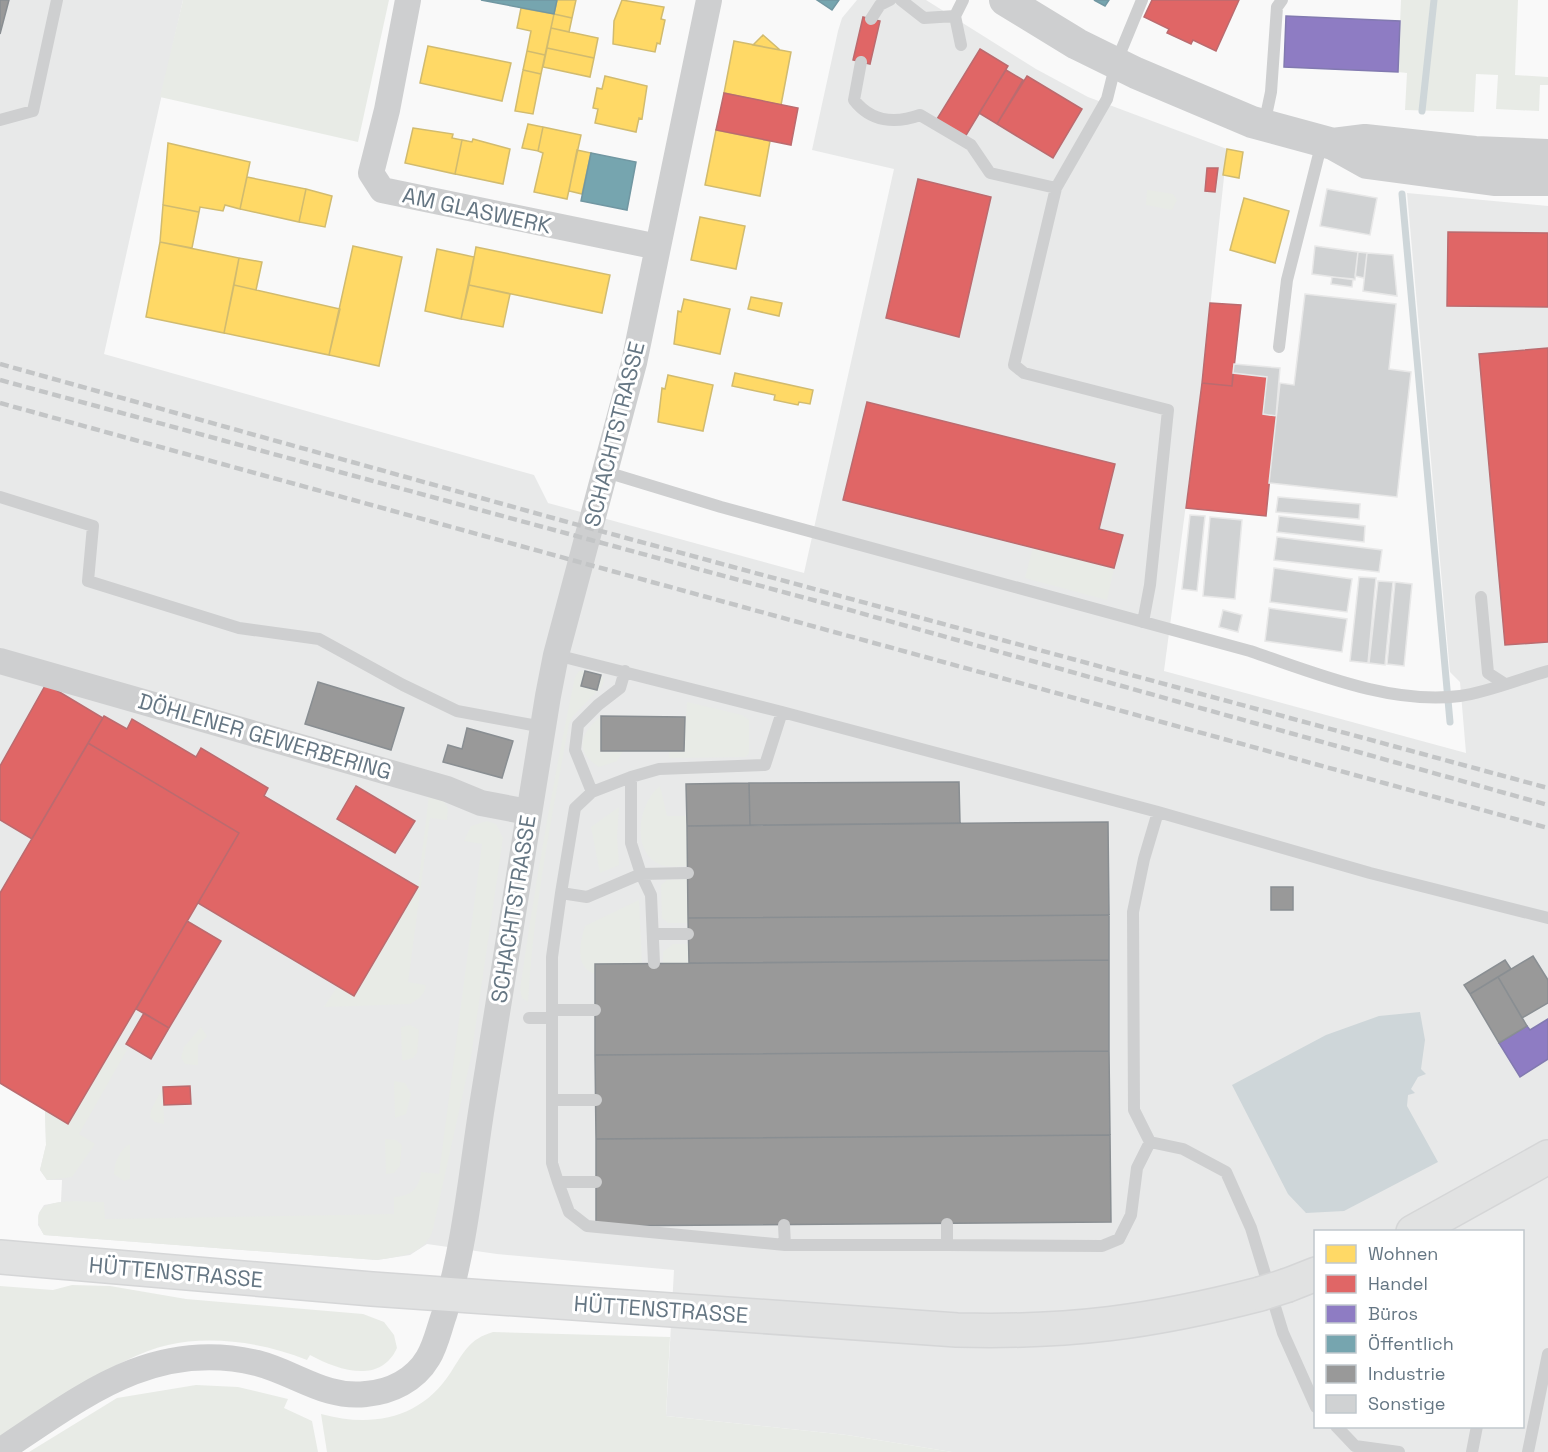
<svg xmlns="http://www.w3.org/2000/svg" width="1548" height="1452" viewBox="0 0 1548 1452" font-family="'Space Grotesk',sans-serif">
	<rect width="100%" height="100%" fill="#f9f9f9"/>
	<path fill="#e8e9e9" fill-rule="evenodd" d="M 0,0 L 183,0 L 104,354 L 534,475 L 548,503 L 804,573 L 894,169 L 812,150 L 838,31 L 842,18 L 857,0 L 926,0 L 1036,69 L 1088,97 L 1227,149 L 1202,383 L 1164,671 L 1466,753 L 1460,682 L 1450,672 L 1407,193 L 1548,206 L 1548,1452 L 952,1452 L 847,1435 L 666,1416 L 674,1270 L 497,1254 L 427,1244 L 410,1255 L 377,1260 L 44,1235 L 38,1225 L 39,1213 L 44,1205 L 61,1202 L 62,1180 L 47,1180 L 40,1170 L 46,1145 L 45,1110 L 0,1083 ZM 1316,1232 L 1522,1232 L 1522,1426 L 1316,1426 Z"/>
	<path fill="#e8ebe6" d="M 183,0 L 389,0 L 358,142 L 160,97 Z
		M 1401,0 L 1518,0 L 1515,75 L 1548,77 L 1548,85 L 1540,85 L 1539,111 L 1496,109 L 1498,75 L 1476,74 L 1474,112 L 1405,110 L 1407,73 L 1398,72 Z
		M 1147,190 L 1173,194 L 1177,200 L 1172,210 L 1146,205 Z
		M 1033,547 L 1114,568 L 1107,600 L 1025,578 Z
		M 579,671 L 585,671 L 581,686 L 597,690 L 601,675 L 604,680 L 602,686 L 573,716 L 569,724 C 552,816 533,909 528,1002 L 522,998 L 520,989 C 535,885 553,781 575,677 Z
		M 687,702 L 742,715 L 749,720 L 749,753 L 746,757 L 669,758 L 669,751 L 684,751 Z
		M 601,716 L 601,751 L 623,751 L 617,761 L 599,767 C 573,751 581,733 601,716 Z
		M 660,786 L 667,816 L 687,816 L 688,866 C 679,866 667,868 659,864 C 630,851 639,802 660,786 Z
		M 429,795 L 440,796 L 448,808 L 447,820 L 430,818 L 408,982 L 426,985 C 425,995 418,999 410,1004 L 324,1007 L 335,990 L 418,887 Z
		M 619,807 L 617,837 L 619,865 L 600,873 L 591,827 Z
		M 487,821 L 496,824 L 503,838 L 471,1057 L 432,1233 C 421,1256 400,1256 377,1260 L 44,1235 C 19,1193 81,1202 104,1202 L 105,1219 L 394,1214 L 394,1197 C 411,1196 419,1189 421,1172 L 439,1174 L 482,844 L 464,841 L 471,826 Z
		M 688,879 L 689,923 L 668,923 L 662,918 L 661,885 L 667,880 Z
		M 639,900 L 642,964 L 595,964 L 595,974 C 574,967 580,943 585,926 Z
		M 673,944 L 688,944 L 689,963 L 663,963 L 663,952 Z
		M 410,1025 L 419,1030 L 417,1053 L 413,1058 L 402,1061 L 401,1027 Z
		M 201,1027 L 207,1036 L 198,1045 L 198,1065 L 185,1064 L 181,1058 L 184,1047 Z
		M 115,1043 L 127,1050 L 79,1134 L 95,1144 L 72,1177 L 47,1180 L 40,1170 L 46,1145 L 45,1110 L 68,1123 Z
		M 394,1081 L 405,1083 L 411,1094 L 406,1114 L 395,1118 Z
		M 163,1087 L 164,1124 L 155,1122 L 150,1117 L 151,1110 Z
		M 385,1139 L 396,1140 L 402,1145 L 400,1166 L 394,1173 L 386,1174 Z
		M 130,1144 L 130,1179 L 124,1181 L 114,1174 C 114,1163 120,1149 130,1144 Z
		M 72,1285 L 110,1286 L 186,1299 L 363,1314 L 384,1322 L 394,1335 L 397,1348 C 380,1385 338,1370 310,1355 L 307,1360 C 265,1343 212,1335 168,1345 C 117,1356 46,1410 0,1438 L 0,1286 L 53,1290 Z
		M 493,1332 L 670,1337 L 666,1416 L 847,1435 L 952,1452 L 327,1452 L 321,1414 C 372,1428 421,1419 451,1372 C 464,1352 469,1339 493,1332 Z
		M 196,1385 L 238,1387 L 288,1399 L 284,1408 L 312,1421 L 318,1452 L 29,1452 L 117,1398 Z"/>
	<path fill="#ced6d9" d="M 1420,1012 L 1425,1040 L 1421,1069 L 1426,1074 L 1418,1077 L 1411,1089 L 1415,1093 L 1408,1095 L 1407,1106 L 1438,1162 L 1344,1211 L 1306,1213 L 1288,1194 L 1232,1085 L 1326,1035 L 1379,1016 Z"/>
	<path fill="#ffd966" stroke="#d1bb6f" stroke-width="1.5" d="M 557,0 L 576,0 L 572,18 L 554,14 Z
		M 622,0 L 664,7 L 661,19 L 665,20 L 660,44 L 657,43 L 655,52 L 613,44 L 614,21 Z
		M 521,8 L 554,14 L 545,55 L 527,51 L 531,31 L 517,28 Z
		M 554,14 L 572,18 L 569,32 L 551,28 Z
		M 551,28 L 598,38 L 594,58 L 547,48 Z
		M 763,35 L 780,50 L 753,45 Z
		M 734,41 L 791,52 L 781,105 L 724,93 Z
		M 428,46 L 511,63 L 502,101 L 420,83 Z
		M 547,48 L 594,58 L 590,77 L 543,67 Z
		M 527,51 L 545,55 L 541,74 L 523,70 Z
		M 523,70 L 541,74 L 533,114 L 515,111 Z
		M 605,76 L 647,86 L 642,119 L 639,118 L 636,132 L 595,123 L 598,109 L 593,108 L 597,88 L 602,89 Z
		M 528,124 L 543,127 L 538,151 L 522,148 Z
		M 543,127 L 581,135 L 567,199 L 534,192 L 543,153 L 538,151 Z
		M 413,128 L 453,134 L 452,138 L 462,140 L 455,174 L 405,163 Z
		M 716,130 L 770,141 L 760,196 L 705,185 Z
		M 473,139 L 510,149 L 503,184 L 455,174 L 462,140 L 472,142 Z
		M 168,143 L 250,162 L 240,209 L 225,205 L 223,211 L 200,207 L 199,212 L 163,205 Z
		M 1227,149 L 1243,152 L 1239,178 L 1223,175 Z
		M 577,150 L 591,153 L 582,194 L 569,191 Z
		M 247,177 L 306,189 L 299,222 L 240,209 Z
		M 306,189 L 332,196 L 325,227 L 299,222 Z
		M 1244,198 L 1289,211 L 1275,263 L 1230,250 Z
		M 163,205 L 199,212 L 192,248 L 160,242 Z
		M 700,217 L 745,226 L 736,269 L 691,260 Z
		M 160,242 L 239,258 L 224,333 L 146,317 Z
		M 353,246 L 402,257 L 379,366 L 329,355 Z
		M 476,247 L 610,275 L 602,313 L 469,285 Z
		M 437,249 L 474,257 L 461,319 L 425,311 Z
		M 239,258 L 262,262 L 256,290 L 234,285 Z
		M 234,285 L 340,309 L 329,355 L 224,333 Z
		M 469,285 L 510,294 L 503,327 L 461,319 Z
		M 751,297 L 782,303 L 779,316 L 748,309 Z
		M 684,299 L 730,309 L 720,354 L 674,344 L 678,311 L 681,312 Z
		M 735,373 L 813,390 L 810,404 L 799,402 L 798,405 L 774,400 L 775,395 L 732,386 Z
		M 668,375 L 713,385 L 703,431 L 658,422 L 662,388 L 665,389 Z"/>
	<path fill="#e06666" stroke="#bb6b6f" stroke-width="1.5" d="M 1152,0 L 1239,0 L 1216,51 L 1193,40 L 1191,44 L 1167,33 L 1169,29 L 1144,17 Z
		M 863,17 L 880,21 L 870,64 L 853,60 Z
		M 980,49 L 1008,66 L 965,137 L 937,119 Z
		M 1006,70 L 1023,80 L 997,124 L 979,113 Z
		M 1027,76 L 1082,109 L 1053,158 L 997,124 Z
		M 724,93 L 798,108 L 791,145 L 716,130 Z
		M 1207,168 L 1218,168 L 1215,192 L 1205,191 Z
		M 918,179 L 991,197 L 959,337 L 886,318 Z
		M 1448,232 L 1548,233 L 1548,307 L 1447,306 Z
		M 1210,303 L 1241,305 L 1232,386 L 1202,383 Z
		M 1548,348 L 1548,642 L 1505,645 L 1479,354 Z
		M 1233,373 L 1267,377 L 1263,414 L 1276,416 L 1266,516 L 1186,508 L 1202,383 L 1232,386 Z
		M 867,402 L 1115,464 L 1099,529 L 1123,535 L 1114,568 L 843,500 Z
		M 46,684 L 103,718 L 32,839 L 0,820 L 0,766 Z
		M 104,716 L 127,729 L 132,719 L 196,757 L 201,748 L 268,788 L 264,796 L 418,887 L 354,996 L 198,903 L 239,833 L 88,743 Z
		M 88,743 L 239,833 L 68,1124 L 0,1083 L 0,893 Z
		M 356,786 L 415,821 L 395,853 L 337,819 Z
		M 187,921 L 221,941 L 169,1028 L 136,1009 Z
		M 144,1013 L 169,1028 L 151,1059 L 126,1044 Z
		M 190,1086 L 191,1104 L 164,1105 L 163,1087 Z"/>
	<path fill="#8e7cc3" stroke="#827ab0" stroke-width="1.5" d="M 1286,16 L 1400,21 L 1398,72 L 1284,67 Z
		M 1548,1019 L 1548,1059 L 1520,1077 L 1499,1043 L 1527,1026 L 1530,1030 Z"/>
	<path fill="#76a5af" stroke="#7197a2" stroke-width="1.5" d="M 481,0 L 557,0 L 554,14 Z
		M 817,0 L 839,0 L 832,10 Z
		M 1094,0 L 1109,0 L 1105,6 Z
		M 591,153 L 636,162 L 627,210 L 581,201 Z"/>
	<path fill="#999" stroke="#898e92" stroke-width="1.5" d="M 0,0 L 9,0 L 0,34 Z
		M 585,671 L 601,675 L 597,690 L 581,686 Z
		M 318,682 L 404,708 L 391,750 L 305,724 Z
		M 601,716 L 685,717 L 684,751 L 601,751 Z
		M 467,728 L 513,741 L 502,778 L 443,762 L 448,745 L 462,749 Z
		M 959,782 L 960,823 L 750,825 L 749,783 Z
		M 749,783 L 750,825 L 687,826 L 686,784 Z
		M 1108,822 L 1109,915 L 688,918 L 687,826 Z
		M 1271,887 L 1293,887 L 1293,910 L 1271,910 Z
		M 1109,915 L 1109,960 L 689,963 L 688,918 Z
		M 1533,956 L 1548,980 L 1548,1003 L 1522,1018 L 1498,977 Z
		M 1109,960 L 1109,1051 L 595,1055 L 595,964 Z
		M 1505,960 L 1511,969 L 1470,994 L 1464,985 Z
		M 1498,977 L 1527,1026 L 1499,1043 L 1470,994 Z
		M 1109,1051 L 1110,1135 L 596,1139 L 595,1055 Z
		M 1110,1135 L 1111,1222 L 596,1226 L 596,1139 Z"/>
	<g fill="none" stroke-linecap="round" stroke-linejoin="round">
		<path stroke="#ced6d9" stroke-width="7" d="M 1422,111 L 1434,0
			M 1402,194 L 1450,722"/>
	</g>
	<path fill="#d0d2d3" stroke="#e8e8e8" stroke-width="1.5" d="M 1327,189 L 1377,198 L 1370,235 L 1320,226 Z
		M 1315,246 L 1358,252 L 1355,280 L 1312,274 Z
		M 1358,252 L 1367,253 L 1364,278 L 1355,276 Z
		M 1367,253 L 1393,255 L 1397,296 L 1363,291 Z
		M 1332,277 L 1353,279 L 1352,287 L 1331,284 Z
		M 1305,294 L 1396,304 L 1389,369 L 1411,372 L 1397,497 L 1269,483 L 1280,383 L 1294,385 Z
		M 1234,364 L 1280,368 L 1276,416 L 1263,414 L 1267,377 L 1233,373 Z
		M 1278,497 L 1360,504 L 1359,519 L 1276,512 Z
		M 1190,515 L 1205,516 L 1197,591 L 1182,589 Z
		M 1279,516 L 1365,526 L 1364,542 L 1277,532 Z
		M 1210,517 L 1242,520 L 1235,599 L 1203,596 Z
		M 1277,537 L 1382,550 L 1379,572 L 1274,560 Z
		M 1274,568 L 1352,579 L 1347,612 L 1270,602 Z
		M 1359,577 L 1376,578 L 1368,663 L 1350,661 Z
		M 1378,581 L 1393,582 L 1385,665 L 1369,663 Z
		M 1395,582 L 1412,584 L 1404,666 L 1387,664 Z
		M 1269,608 L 1347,619 L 1342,652 L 1265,641 Z
		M 1223,610 L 1242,615 L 1238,632 L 1219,627 Z"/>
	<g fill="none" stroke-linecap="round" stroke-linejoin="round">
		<g stroke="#d5d6d7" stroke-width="36">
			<path id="secondary" d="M 1413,1232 L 1548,1157
				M 0,1257 L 372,1289 L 957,1330 C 1068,1333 1152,1322 1260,1294
				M 1288,1285 L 1316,1274"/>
		</g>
		<path stroke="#cecfd0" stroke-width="12" d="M 901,0 L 924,18 L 955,16 L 961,45
			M 955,16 L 963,0
			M 871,19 L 880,5 L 890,0
			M 861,62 L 854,100 C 871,122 895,124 920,115 L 971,145 L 990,173 L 1056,188 L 1107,99 L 1116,63 L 1142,0
			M 0,120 L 33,111 L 57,0
			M 1264,125 L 1271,92 L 1277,7 L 1282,0
			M 1056,188 L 1014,365 L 1024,373 L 1168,410 L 1150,585 L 1143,622
			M 1279,347 L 1287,280 L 1322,142
			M 606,472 L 721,507 L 1250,651 C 1315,673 1391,705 1460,696 C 1489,692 1519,679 1548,671
			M 0,497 L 93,526 L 88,581 L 239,628 L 319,639 L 403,685 L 457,711 L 543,727
			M 1481,597 L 1488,673 L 1505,684
			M 556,655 L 782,712 L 1158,812 L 1370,873 L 1548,918
			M 625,671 L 620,688 L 598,705 L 578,725 L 575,750 L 592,792 L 631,777
			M 592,792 L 575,808 L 561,893 L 587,897 L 641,874 L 631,843 L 631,777 L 659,769 L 765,765 L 782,712
			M 1158,812 L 1144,859 L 1133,912 L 1134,1110 L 1150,1142 L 1183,1149 L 1226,1172 L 1251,1228 L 1283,1333 L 1316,1407
			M 561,893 L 552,957 L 552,1010 L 595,1010
			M 653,934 L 688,934
			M 654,963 L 651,895 L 641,874 L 688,873
			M 529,1018 L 552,1018 L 552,1011
			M 552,1018 L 552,1100 L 596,1100
			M 552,1100 L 552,1163 L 558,1182 L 596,1182
			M 558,1182 L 569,1212 L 587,1226 L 785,1245 L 784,1225
			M 785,1245 L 947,1245 L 947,1224
			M 947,1245 L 1102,1246 L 1119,1239 L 1131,1215 L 1137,1168 L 1150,1142
			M 1336,1426 L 1355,1446 L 1399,1452
			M 1472,1452 L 1477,1426
			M 1528,1452 L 1548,1354"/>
		<path stroke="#cecfd0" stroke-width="26" d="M 408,0 L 387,110 L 371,173 L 382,190 L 658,247
			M 0,661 L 447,789 L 481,803 L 528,812
			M 0,1451 C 82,1397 153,1338 257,1363 C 296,1373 325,1399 366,1394 C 391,1392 415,1380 428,1358 C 436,1345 439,1329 444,1315 C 465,1246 471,1176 482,1106 C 503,969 527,833 548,696 L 556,655 L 634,363 L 709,0"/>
		<path stroke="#cecfd0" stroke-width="32" d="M 1005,0 L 1077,44 L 1136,73 L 1252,122 L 1333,144 L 1367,163 L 1494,180 L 1548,180
			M 1333,144 L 1365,140 L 1475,152 L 1548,155"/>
		<use href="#secondary" stroke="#e1e2e2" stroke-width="33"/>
		<path stroke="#c3c5c6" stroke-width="4.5" stroke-dasharray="9 4.5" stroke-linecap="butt" d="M 0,364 L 571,523 L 1548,788
			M 0,380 L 846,609 L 1548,805
			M 0,403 L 1548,828"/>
		<g stroke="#d5d6d7" stroke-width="36" stroke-linecap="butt">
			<path id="secondary-bridge" d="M 1260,1294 L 1288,1285"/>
		</g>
		<use href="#secondary-bridge" stroke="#e1e2e2" stroke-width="33"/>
	</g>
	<g text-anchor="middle" stroke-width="6" stroke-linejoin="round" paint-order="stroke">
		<g font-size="22" fill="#657683" stroke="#fff">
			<text transform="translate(477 210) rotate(12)" y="8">AM GLASWERK</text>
			<text transform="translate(614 434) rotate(-76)" y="8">SCHACHTSTRASSE</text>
			<text transform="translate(265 736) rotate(16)" y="8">DÖHLENER GEWERBERING</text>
			<text transform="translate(513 909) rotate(-81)" y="8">SCHACHTSTRASSE</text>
			<text transform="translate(176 1272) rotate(5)" y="8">HÜTTENSTRASSE</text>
			<text transform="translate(661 1309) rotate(4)" y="8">HÜTTENSTRASSE</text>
		</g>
	</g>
	<rect x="1314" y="1230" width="210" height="198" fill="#ffffff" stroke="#c1c8cd" stroke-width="1.5"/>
	<rect x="1326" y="1245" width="30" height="18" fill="#ffd966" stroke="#c1c8cd" stroke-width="1.5"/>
	<text x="1368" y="1260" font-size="18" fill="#657683">Wohnen</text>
	<rect x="1326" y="1275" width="30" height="18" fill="#e06666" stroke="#c1c8cd" stroke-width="1.5"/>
	<text x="1368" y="1290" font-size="18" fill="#657683">Handel</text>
	<rect x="1326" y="1305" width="30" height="18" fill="#8e7cc3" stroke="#c1c8cd" stroke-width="1.5"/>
	<text x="1368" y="1320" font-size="18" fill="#657683">Büros</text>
	<rect x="1326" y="1335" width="30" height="18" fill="#76a5af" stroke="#c1c8cd" stroke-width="1.5"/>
	<text x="1368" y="1350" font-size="18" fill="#657683">Öffentlich</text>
	<rect x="1326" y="1365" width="30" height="18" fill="#999999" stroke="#c1c8cd" stroke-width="1.5"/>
	<text x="1368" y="1380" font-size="18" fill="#657683">Industrie</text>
	<rect x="1326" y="1395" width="30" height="18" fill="#d0d2d3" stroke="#c1c8cd" stroke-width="1.5"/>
	<text x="1368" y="1410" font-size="18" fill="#657683">Sonstige</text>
</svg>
